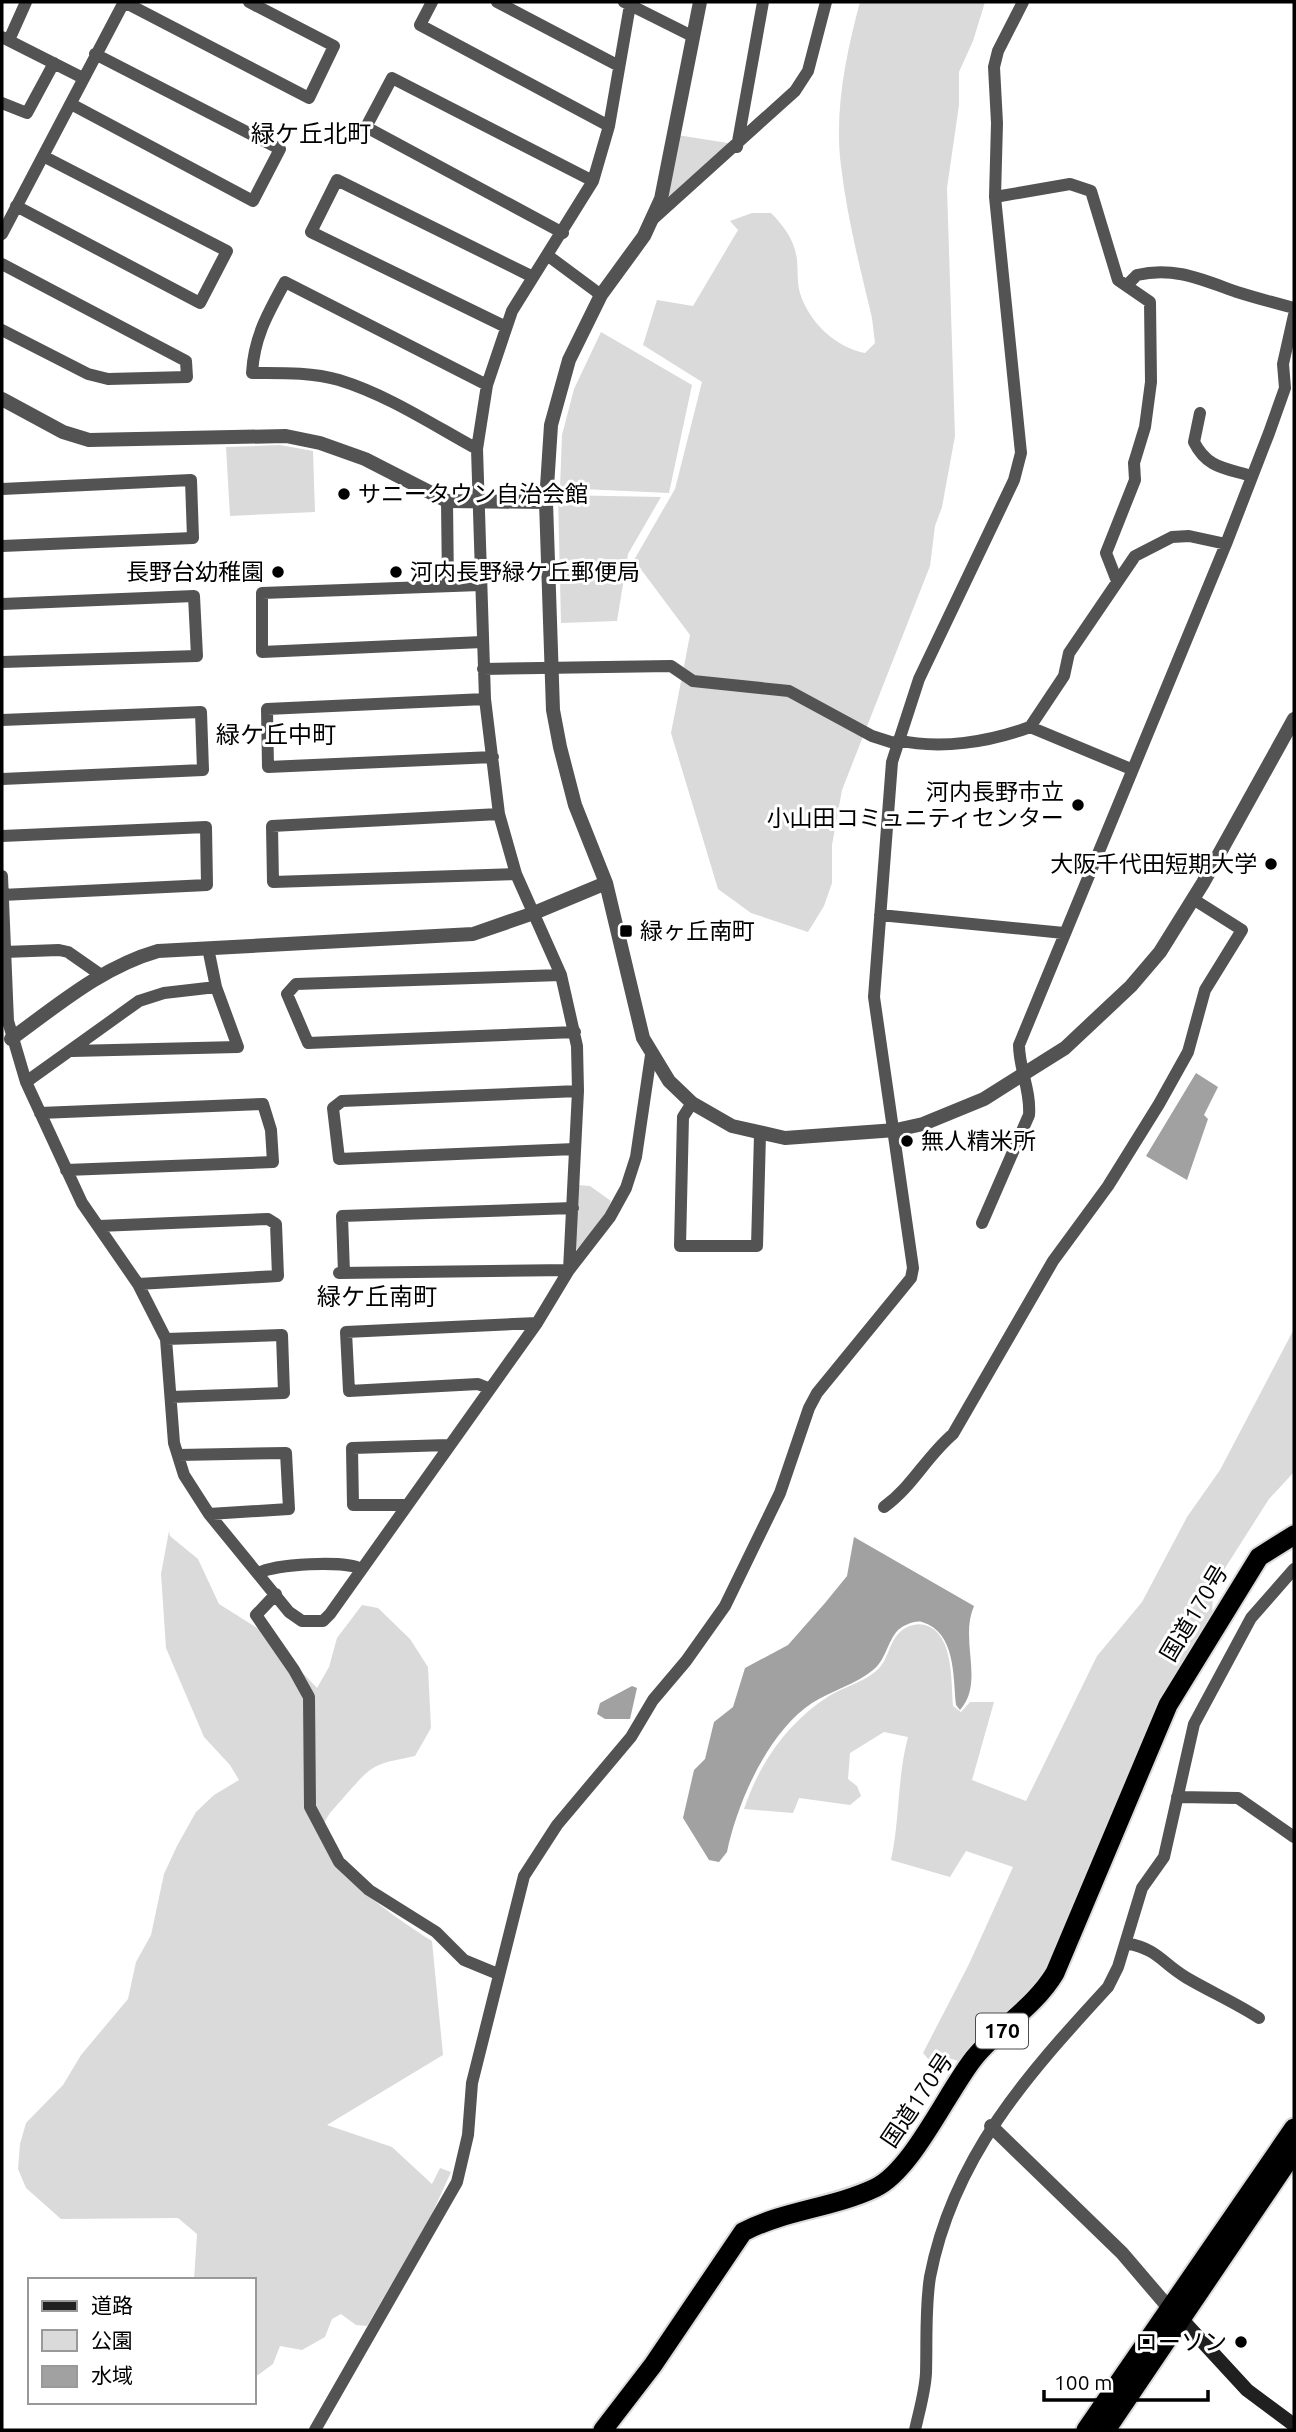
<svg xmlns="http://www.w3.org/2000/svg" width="1296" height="2432" viewBox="0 0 1296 2432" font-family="Ubuntu,'Noto Sans JP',sans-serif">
	<rect width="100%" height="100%" fill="#fff"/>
	<path fill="#dadada" d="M 860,2 L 985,2 L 973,41 L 959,72 L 959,105 L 947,188 L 955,436 L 942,507 L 935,526 L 930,566 L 842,790 L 832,845 L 832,883 L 824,906 L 808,932 L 751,913 L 718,889 L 671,733 L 690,635 L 634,560 L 675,489 L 702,382 L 643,345 L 657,300 L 693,306 L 738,230 L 730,221 L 752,213 L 771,213 C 784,226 795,241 797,260 C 798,270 797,283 800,293 C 809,322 835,347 865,353 L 875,343 L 872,318 C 860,268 847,217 841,166 C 834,111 846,54 860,2 Z
		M 677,135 L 728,143 L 727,150 L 675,197 L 666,196 Z
		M 601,332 L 692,385 L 669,493 L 560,488 L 562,435 L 574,389 Z
		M 280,445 L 313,451 L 315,512 L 230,516 L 226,447 Z
		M 558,495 L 661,497 L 628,554 L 617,621 L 561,623 Z
		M 578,1185 L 590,1186 L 611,1201 L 604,1218 L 576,1250 L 573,1248 Z
		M 1294,1329 L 1294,1472 L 1269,1499 L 1213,1587 L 1212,1620 L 1177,1669 L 1118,1797 L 1045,1974 L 1035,1993 L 962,2062 L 938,2055 L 929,2060 L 923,2053 L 969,1964 L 1013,1867 L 966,1851 L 950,1877 L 891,1860 C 900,1819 897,1778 908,1737 L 884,1732 L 850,1753 L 848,1779 L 857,1786 L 861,1796 L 850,1805 L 799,1798 L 793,1813 L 744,1809 C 760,1762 787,1723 829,1696 C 844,1687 864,1682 876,1671 C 889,1661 888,1642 901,1631 C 908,1625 917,1623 925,1625 C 954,1633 951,1682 953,1706 L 961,1712 L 970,1702 L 994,1702 L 972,1780 L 1026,1801 L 1097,1656 L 1142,1602 L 1187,1517 L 1220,1470 Z
		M 169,1531 L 170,1536 L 198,1559 L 219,1604 L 265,1633 L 317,1688 L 329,1667 L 337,1638 L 362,1605 L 378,1608 L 410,1639 L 428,1667 L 431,1728 L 415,1756 C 372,1765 374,1763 344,1797 C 336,1807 322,1818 323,1833 C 327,1873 401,1921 432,1941 L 443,2055 L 327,2125 L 392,2147 L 432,2184 L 440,2168 L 451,2172 L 431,2216 L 367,2326 L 356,2325 L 341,2314 L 332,2319 L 325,2337 L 302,2350 L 280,2346 L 273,2364 L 258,2375 L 254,2375 L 254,2280 L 194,2280 L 197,2234 L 178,2218 L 61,2219 L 26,2188 L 18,2169 L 20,2144 L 26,2123 L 63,2085 L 81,2055 L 128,1999 L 136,1962 L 151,1935 L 164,1874 L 177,1846 L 196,1812 L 214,1795 L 239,1780 L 230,1765 L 204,1737 L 166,1648 L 161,1574 Z"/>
	<path fill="#a1a1a1" d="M 1196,1073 L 1218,1087 L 1204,1115 L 1208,1119 L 1187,1180 L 1146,1156 Z
		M 854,1537 L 974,1606 C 959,1640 985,1682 960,1710 L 956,1705 C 953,1677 956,1632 922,1622 C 915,1620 904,1625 898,1630 C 887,1642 886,1660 873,1670 C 856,1684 831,1691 812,1703 C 768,1732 737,1803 727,1852 L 719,1862 L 709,1860 L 683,1818 L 694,1770 L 705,1759 L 714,1722 L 733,1707 L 745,1668 L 788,1645 L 825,1603 L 847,1576 Z
		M 632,1686 L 637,1688 L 630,1719 L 605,1719 L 597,1714 L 600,1703 Z"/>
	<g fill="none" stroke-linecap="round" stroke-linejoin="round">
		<g stroke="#dbdbdb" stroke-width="23">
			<path id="trunk" d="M 603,2430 L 653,2365 L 743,2232 C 785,2210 833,2208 875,2188 C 912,2171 947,2092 974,2058 C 999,2027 1034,2008 1055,1973 L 1168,1705 L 1259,1557 L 1294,1535
				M 1086,2430 L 1294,2128
				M 1106,2430 L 1294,2152"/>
		</g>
		<path stroke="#535353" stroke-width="12" d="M 124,2 L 309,98 L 334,46 L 249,2
			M 432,2 L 420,25 L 609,126
			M 497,2 L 619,66
			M 624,2 L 692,36
			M 2,37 L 83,78
			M 9,40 L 26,2
			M 2,103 L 27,113 L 54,63
			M 71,104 L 253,201 L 280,149 L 95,54
			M 737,147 L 763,2
			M 995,197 L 1070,184 L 1091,191 L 1118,280 L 1150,302 L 1151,382 L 1145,427 L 1134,463 L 1135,480 L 1106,553 L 1117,581
			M 16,206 L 200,303 L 227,251 L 43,156
			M 653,219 L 795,91 L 808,71 L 826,2
			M 563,233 L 366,127 L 392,78 L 593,181
			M 2,234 L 124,2
			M 547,255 L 601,295
			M 2,264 L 186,361 L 187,377 L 108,379 L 88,374 L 2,330
			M 1127,285 L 1137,275 C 1174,266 1203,280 1237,292 C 1256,298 1275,303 1294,308
			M 506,327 L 311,232 L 337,180 L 533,277
			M 1200,413 L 1194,442 C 1207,468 1225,468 1251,476
			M 477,449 C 433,425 388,395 339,380 C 311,372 281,373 252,373 C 254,337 268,313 285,282 L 487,385
			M 2,489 L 191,480 L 193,538 L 2,546
			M 447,501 L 448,586
			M 480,585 L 262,593 L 262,652 L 482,642
			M 2,604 L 194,596 L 197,656 L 2,662
			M 483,669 L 671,666 L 693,681 L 789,691 L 872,736 L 897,744
			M 485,699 L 267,709 L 268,767 L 493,757
			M 2,720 L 201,712 L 203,770 L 2,779
			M 1030,727 L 1131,769
			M 898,740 C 940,750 989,742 1030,727 L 1064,676 L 1069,653 L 1135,556 L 1172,537 L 1189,536 L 1226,544
			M 499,814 L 272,826 L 273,882 L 516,874
			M 2,836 L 206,827 L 207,885 L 2,895
			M 2,876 L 8,1021 L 26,1082 L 82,1203 L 138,1284 L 166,1339 L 174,1443 L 184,1475 L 209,1514 L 289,1612 L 302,1621 L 323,1621 L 330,1614 L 537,1323 L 569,1270 L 610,1217 L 626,1188 L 636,1157 L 651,1055
			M 880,915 L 1064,933
			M 4,952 L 59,950 L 68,952 L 101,975
			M 561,975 L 296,984 L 287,994 L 308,1043 L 575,1032
			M 72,1051 L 238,1047 L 216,987 L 208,948
			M 26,1082 L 139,1001 L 164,993 L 216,987
			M 692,1103 L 683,1117 L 680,1246 L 757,1246 L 760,1134
			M 40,1113 L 263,1104 L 271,1130 L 273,1162 L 66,1170
			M 575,1149 L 339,1159 L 333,1108 L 342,1101 L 578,1091
			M 982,1223 L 1029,1115 C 1031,1090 1019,1069 1019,1045 L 1226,544 L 1269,433 L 1285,388 L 1283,364 L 1294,315
			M 99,1226 L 268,1219 L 276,1224 L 278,1276 L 138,1284
			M 569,1270 L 578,1091 L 577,1046 L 561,975 L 516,874 L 499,814 L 485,699 L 477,449 L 487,385 L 512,311 L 593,181 L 609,126 L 630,5
			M 339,1273 L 569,1270
			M 344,1273 L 342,1216 L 573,1208
			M 166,1339 L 282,1335 L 284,1393 L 171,1397
			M 488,1388 L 478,1384 L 349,1391 L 346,1332 L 537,1323
			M 178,1455 L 286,1453 L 289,1509 L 209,1514
			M 406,1505 L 353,1505 L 352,1448 L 448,1445
			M 884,1507 C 912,1487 926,1457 953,1434 L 1053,1261 L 1108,1186 L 1159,1104 L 1188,1052 L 1205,990 L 1242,930 L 1193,899
			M 259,1573 C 274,1564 345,1560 361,1569
			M 276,1594 L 256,1615 L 294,1670 L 309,1697 L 310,1807 L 339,1862 L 369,1890 L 436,1932 L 464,1960 L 498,1974
			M 1177,1797 L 1238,1798 L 1294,1837
			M 1126,1943 C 1160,1950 1160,1962 1187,1978 C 1211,1992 1236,2003 1259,2018
			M 315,2430 L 457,2182 L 468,2135 L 472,2083 L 524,1876 L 557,1825 L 631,1737 L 653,1700 L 686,1661 L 725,1606 L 780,1493 L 809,1408 L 817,1393 L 911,1278 L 913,1268 L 874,997 L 892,762 L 919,679 L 1014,480 L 1021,453 L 995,197 L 997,123 L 994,67 L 998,51 L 1023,2
			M 915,2430 C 919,2412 925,2392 926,2373 C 927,2341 925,2309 930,2277 C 953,2157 1028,2074 1108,1987 L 1118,1967 L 1142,1888 L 1164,1857 L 1194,1724 L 1251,1618 L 1294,1569"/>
		<path stroke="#535353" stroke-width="14" d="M 700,2 L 661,199 L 644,236 L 601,295 L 569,360 L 551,425 L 546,502 L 553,710 L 560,747 L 575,805 L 606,883 L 643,1038 L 669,1081 L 692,1103 L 732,1126 L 785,1138 L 896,1130 L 923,1124 L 984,1099 L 1065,1048 L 1131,986 L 1160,952 L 1203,883 L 1294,719
			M 2,399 L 63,432 L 89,440 L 286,436 L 320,443 L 365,459 L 447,501 L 546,502
			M 11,1039 C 58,1005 102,967 158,951 L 473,934 L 534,913 L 606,883
			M 991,2126 L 1122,2253 L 1169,2308"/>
		<path stroke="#202020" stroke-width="14" d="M 1176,2313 L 1247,2390 L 1294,2425"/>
		<use href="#trunk" stroke="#000" stroke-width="19"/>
	</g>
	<g fill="#000" stroke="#fff" stroke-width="2.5">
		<circle cx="344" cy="494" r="7"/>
		<circle cx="278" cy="572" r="7"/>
		<circle cx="396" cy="572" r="7"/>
		<circle cx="1078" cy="805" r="7"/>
		<circle cx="1271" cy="864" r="7"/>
		<rect x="619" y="924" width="14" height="14" rx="3.5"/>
		<circle cx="907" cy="1141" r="7"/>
		<circle cx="1241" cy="2342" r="7"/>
	</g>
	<g text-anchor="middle" stroke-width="6" stroke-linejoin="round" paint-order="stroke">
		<rect fill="#fff" stroke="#4c4c4c" stroke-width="2" x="976" y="2013.5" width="52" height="35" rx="5"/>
		<g font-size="21" font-weight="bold" fill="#000">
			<text x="1002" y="2038">170</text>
		</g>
		<g font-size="23" fill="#000" stroke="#fff" text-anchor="start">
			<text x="358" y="502">サニータウン自治会館</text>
			<text x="264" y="580" text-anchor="end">長野台幼稚園</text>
			<text x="410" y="580">河内長野緑ケ丘郵便局</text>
			<text x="1064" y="800" text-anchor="end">河内長野市立<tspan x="1064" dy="26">小山田コミュニティセンター</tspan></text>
			<text x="1257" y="872" text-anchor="end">大阪千代田短期大学</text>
			<text x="640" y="939">緑ヶ丘南町</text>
			<text x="921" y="1149">無人精米所</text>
			<text x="1227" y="2350" text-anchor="end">ローソン</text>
		</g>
		<g font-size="23" fill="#000" stroke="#fff">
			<text transform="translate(1194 1613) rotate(-59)" y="8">国道170号</text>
			<text transform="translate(917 2100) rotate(-56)" y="8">国道170号</text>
		</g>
		<g font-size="24" fill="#000" stroke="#fff">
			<text x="311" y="142">緑ケ丘北町</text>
			<text x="276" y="743">緑ケ丘中町</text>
			<text x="377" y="1305">緑ケ丘南町</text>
		</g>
	</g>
	<rect width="1296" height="2432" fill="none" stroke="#000000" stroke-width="7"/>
	<rect x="28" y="2278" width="228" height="126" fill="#ffffff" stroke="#999999" stroke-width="2"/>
	<rect x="42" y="2301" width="35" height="10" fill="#202020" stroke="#999999" stroke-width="2"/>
	<text x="91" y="2313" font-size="21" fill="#000000">道路</text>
	<rect x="42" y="2330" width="35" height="21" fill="#dadada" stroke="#999999" stroke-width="2"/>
	<text x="91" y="2348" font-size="21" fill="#000000">公園</text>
	<rect x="42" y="2366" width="35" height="21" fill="#a1a1a1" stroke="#999999" stroke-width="2"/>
	<text x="91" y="2383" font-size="21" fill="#000000">水域</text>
	<path d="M1044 2390v10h164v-10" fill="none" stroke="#000000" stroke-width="3.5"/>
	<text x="1054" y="2390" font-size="21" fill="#000000" stroke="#ffffff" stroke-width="5" paint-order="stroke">100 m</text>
</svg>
